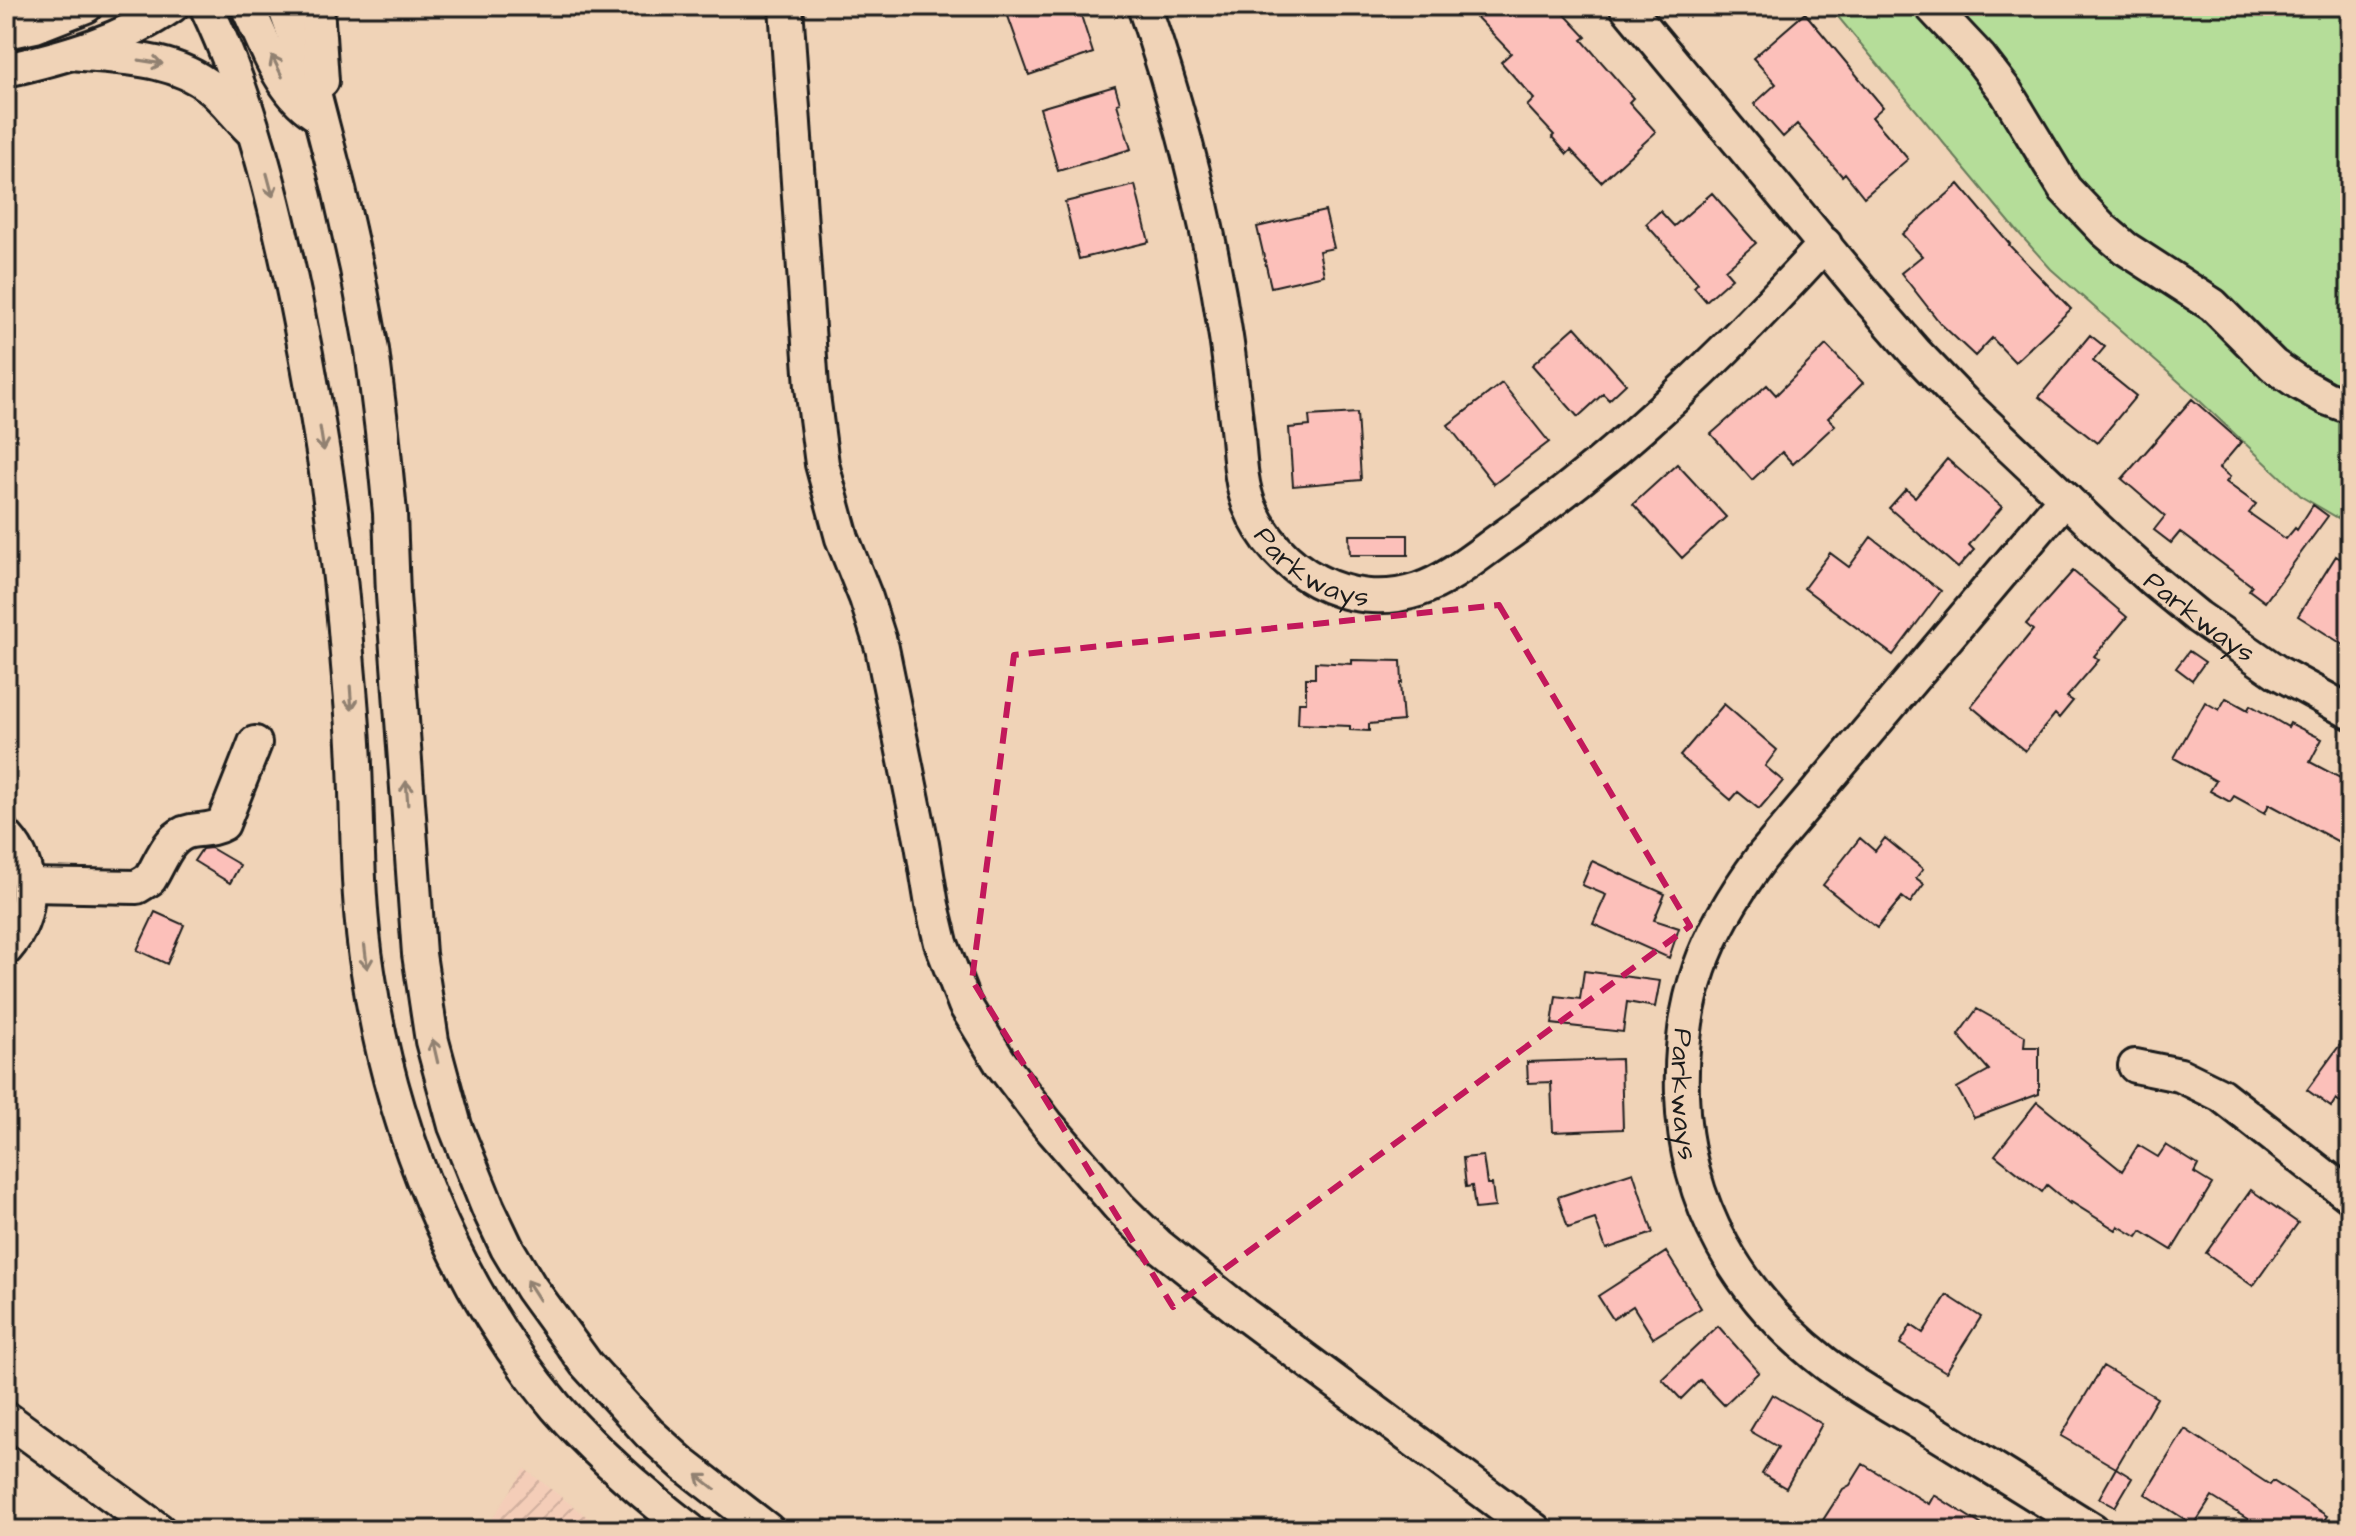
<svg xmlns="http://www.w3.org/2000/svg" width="2356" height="1536" viewBox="0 0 2356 1536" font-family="'Architects Daughter',sans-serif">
	<defs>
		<pattern id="industrial-furrows" width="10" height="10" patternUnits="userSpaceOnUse" patternTransform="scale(2)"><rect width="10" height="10" fill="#f4cdb8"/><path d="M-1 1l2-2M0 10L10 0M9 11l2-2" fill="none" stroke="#d1af9e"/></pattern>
	</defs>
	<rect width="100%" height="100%" fill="#f0d3b7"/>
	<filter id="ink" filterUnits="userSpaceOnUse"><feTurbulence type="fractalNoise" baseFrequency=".0125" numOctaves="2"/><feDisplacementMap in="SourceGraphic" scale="16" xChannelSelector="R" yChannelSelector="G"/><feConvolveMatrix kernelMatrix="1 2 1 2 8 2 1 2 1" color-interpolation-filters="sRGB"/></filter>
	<g filter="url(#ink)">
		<path fill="url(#industrial-furrows)" d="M 525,1469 L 604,1530 L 485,1530 Z"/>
		<path fill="#b5dd99" stroke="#687c5a" stroke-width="2" d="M 1829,6 L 2350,6 L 2350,525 L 2302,497 L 2186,388 L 2051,269 L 2017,231 Z"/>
		<path fill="#fcc0ba" stroke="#1c1c1c" stroke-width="2" d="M 1036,6 L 1078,6 L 1093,53 L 1029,75 L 1008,16 Z
			M 1466,6 L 1557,6 L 1586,37 L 1582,40 L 1633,98 L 1629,102 L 1656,132 L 1601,182 L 1571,150 L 1567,154 L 1552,137 L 1554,135 L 1527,106 L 1534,99 L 1501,62 L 1511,53 Z
			M 1805,13 L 1883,107 L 1872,117 L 1908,159 L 1864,197 L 1845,173 L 1842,176 L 1797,124 L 1783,137 L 1754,104 L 1776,84 L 1753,58 Z
			M 1115,86 L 1120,103 L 1117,104 L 1131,149 L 1058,171 L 1040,108 Z
			M 1959,184 L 2010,244 L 2009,245 L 2071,309 L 2015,362 L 1992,338 L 1975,356 L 1941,324 L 1901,273 L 1922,256 L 1902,234 Z
			M 1135,185 L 1149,242 L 1079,259 L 1065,202 Z
			M 1712,193 L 1756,243 L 1725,270 L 1732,278 L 1706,301 L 1694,287 L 1698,283 L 1646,224 L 1660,211 L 1674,226 Z
			M 1325,211 L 1334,248 L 1319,251 L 1324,275 L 1271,287 L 1257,227 Z
			M 1575,327 L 1626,384 L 1609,400 L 1603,394 L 1578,417 L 1532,365 Z
			M 2090,335 L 2105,347 L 2093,361 L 2136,396 L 2097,443 L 2039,397 Z
			M 1826,345 L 1863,383 L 1828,418 L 1835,425 L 1793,464 L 1782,452 L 1752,480 L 1711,434 L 1767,385 L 1776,395 Z
			M 1502,383 L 1549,442 L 1494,484 L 1448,425 Z
			M 2192,399 L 2241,442 L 2219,468 L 2230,477 L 2226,482 L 2256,504 L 2249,513 L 2286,539 L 2295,528 L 2297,530 L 2313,505 L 2328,516 L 2265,602 L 2249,590 L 2252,586 L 2180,532 L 2171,543 L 2154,530 L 2165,516 L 2122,479 Z
			M 1357,413 L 1361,480 L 1293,486 L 1289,428 L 1310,426 L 1309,416 Z
			M 1947,459 L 2002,507 L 1969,545 L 1974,550 L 1958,568 L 1889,508 L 1906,489 L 1915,497 Z
			M 1677,464 L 1726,517 L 1682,558 L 1633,504 Z
			M 1349,535 L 1408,535 L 1408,555 L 1350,555 Z
			M 1871,537 L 1941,591 L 1893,655 L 1804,588 L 1830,553 L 1849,567 Z
			M 2336,556 L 2350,565 L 2350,649 L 2298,616 Z
			M 2073,571 L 2127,617 L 2094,656 L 2099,660 L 2067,697 L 2073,701 L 2059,718 L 2055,714 L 2025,751 L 1971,706 L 2033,630 L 2026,624 Z
			M 2189,651 L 2205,662 L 2192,680 L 2176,668 Z
			M 1352,660 L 1401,661 L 1402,683 L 1400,683 L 1403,721 L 1369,724 L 1369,731 L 1350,730 L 1350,726 L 1298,724 L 1299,702 L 1306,702 L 1306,678 L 1315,678 L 1315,662 L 1352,664 Z
			M 2226,698 L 2248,710 L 2250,705 L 2288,727 L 2290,723 L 2322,739 L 2310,762 L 2350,783 L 2350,848 L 2269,804 L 2265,813 L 2234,796 L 2230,802 L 2210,791 L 2216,781 L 2174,758 L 2205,702 L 2219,710 Z
			M 1724,704 L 1777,750 L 1765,766 L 1783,781 L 1759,809 L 1738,792 L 1731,800 L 1680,756 Z
			M 1860,838 L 1875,851 L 1885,838 L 1923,869 L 1916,878 L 1924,884 L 1910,903 L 1902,897 L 1877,928 L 1823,885 Z
			M 211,848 L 240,865 L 230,883 L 194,861 L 202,849 Z
			M 1592,861 L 1665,894 L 1654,920 L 1679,928 L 1669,958 L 1593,924 L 1606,895 L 1582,885 Z
			M 155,912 L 184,925 L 167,964 L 137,950 Z
			M 1584,971 L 1660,981 L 1655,1007 L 1627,1002 L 1623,1032 L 1552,1024 L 1556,996 L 1580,999 Z
			M 1977,1009 L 2025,1036 L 2024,1047 L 2039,1047 L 2039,1094 L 1974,1118 L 1957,1088 L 1989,1070 L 1958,1035 Z
			M 2350,1031 L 2350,1110 L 2336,1099 L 2331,1107 L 2307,1090 Z
			M 1621,1059 L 1623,1129 L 1553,1132 L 1551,1082 L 1528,1083 L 1527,1062 Z
			M 2037,1102 L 2122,1171 L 2138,1145 L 2158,1157 L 2166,1145 L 2198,1165 L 2194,1173 L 2212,1184 L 2172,1250 L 2141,1231 L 2137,1237 L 2118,1226 L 2116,1230 L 2071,1202 L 2070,1204 L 2047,1185 L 2042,1192 L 1995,1155 Z
			M 1483,1156 L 1487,1184 L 1492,1184 L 1495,1207 L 1475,1209 L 1472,1186 L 1466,1187 L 1463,1158 Z
			M 1633,1172 L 1653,1233 L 1606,1249 L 1595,1219 L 1568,1228 L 1558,1197 Z
			M 2251,1190 L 2298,1223 L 2253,1286 L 2206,1253 Z
			M 1666,1252 L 1701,1308 L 1653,1338 L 1633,1306 L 1613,1319 L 1598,1296 Z
			M 1947,1295 L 1981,1317 L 1946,1372 L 1900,1344 L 1911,1325 L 1923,1333 Z
			M 1718,1326 L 1759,1372 L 1724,1405 L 1700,1380 L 1681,1399 L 1662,1379 Z
			M 2103,1366 L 2157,1398 L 2116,1468 L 2061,1436 Z
			M 1772,1394 L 1822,1424 L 1786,1488 L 1762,1474 L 1778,1447 L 1750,1431 Z
			M 2185,1429 L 2270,1485 L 2273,1481 L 2327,1516 L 2318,1530 L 2242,1530 L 2249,1520 L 2212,1497 L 2194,1525 L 2145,1494 Z
			M 1863,1464 L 1929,1504 L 1934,1495 L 1990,1530 L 1839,1530 L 1823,1520 L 1843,1489 L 1850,1485 Z
			M 2116,1468 L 2132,1478 L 2115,1507 L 2099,1498 Z"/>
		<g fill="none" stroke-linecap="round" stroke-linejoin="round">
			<g stroke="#1c1c1c" stroke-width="38">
				<g id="minor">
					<path d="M 206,6 C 250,99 274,198 295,298 C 320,420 339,542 348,666 C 351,699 354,732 355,765 C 358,834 357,903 368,972 C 391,1128 454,1285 556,1407 C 596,1453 642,1493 690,1530"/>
					<path d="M 247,6 C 266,45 280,94 319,116"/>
					<path d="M 284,6 L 311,81 L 339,189 L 357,269 L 372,350 L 382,431 L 390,513 L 393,595 L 419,954 L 432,1041 L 455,1126 L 488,1208 L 507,1248 L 531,1288 L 586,1364 L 649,1433 L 684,1465 L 768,1530"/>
					<path d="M 317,6 L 322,81"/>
					<path d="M 786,6 L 812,387 L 822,464 L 842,538 L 866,598 L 882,648 L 922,844 L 932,905 L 941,943 L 965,1005 L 1000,1062 L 1047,1124 L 1119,1207 L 1158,1245 L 1244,1314 L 1535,1530"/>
					<path id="s1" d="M 1144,6 C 1181,114 1209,223 1226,337 C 1231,370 1234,404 1238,437 C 1240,460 1241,484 1249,505 C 1275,571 1348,613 1418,590 C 1451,579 1480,553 1509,533 C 1626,450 1729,350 1825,244"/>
					<path id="s2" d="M 1626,6 L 1869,299 L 1915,352 L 1963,402 L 2110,541 L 2153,580 L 2198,617 L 2277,672 L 2350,712"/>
					<path d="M 1931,6 L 1980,58 L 2006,92 L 2065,189 L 2104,230 L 2125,248 L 2213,305 L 2273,365 L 2299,383 L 2326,398 L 2350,407"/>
					<path d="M 6,32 L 35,26 L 86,6"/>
					<path d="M 73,53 C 120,58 173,57 211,88 C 225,100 237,116 250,129"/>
					<path d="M 6,70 C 64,57 122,41 172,6"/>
					<path id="s3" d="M 2065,498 L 1761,858 C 1705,934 1679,998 1682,1094 C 1685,1205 1739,1296 1825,1363 C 1859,1389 1897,1409 1933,1431 C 1986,1464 2040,1497 2093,1530"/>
					<path d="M 6,836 C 36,869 34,916 6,949"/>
					<path d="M 28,885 L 137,887 L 150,879 C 161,862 168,835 191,831 C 203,829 213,830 223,824 L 255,743"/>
					<path d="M 2135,1066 L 2180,1075 L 2221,1095 L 2350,1196"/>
					<path d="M 6,1418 L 159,1530"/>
				</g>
			</g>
			<use href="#minor" stroke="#f0d3b7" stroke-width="32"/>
		</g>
		<defs><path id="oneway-shaft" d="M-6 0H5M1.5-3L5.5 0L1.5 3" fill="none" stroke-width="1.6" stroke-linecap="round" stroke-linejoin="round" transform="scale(2)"/></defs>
		<g stroke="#918171">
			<use href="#oneway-shaft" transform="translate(151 62) rotate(9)"/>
			<use href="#oneway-shaft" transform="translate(277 66) rotate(-116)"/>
			<use href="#oneway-shaft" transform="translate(270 185) rotate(75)"/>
			<use href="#oneway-shaft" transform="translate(322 439) rotate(81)"/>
			<use href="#oneway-shaft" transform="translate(351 698) rotate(86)"/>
			<use href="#oneway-shaft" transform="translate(407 793) rotate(-94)"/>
			<use href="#oneway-shaft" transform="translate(366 957) rotate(83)"/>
			<use href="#oneway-shaft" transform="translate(435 1051) rotate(-103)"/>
			<use href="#oneway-shaft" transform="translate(533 1290) rotate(-123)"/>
			<use href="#oneway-shaft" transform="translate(706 1482) rotate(-142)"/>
		</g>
	</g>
	<path fill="none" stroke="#c2185b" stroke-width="6" stroke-dasharray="16 10" stroke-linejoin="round" d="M 1499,605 L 1690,926 L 1173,1307 L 972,980 L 1014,655 Z"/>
	<g text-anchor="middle" stroke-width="6" stroke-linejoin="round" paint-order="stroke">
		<g font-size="28" fill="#1c1c1c" stroke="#f0d3b7">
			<text dy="10" stroke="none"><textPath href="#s1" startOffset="604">Parkways</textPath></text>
			<text dy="10" stroke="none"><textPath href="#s2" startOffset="840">Parkways</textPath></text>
			<text dy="10" stroke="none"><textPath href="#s3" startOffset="726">Parkways</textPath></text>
		</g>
	</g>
	<rect width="2356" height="1536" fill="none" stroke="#f0d3b7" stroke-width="32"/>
	<rect x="16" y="16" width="2324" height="1504" fill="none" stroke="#1c1c1c" stroke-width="3" filter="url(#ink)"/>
</svg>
